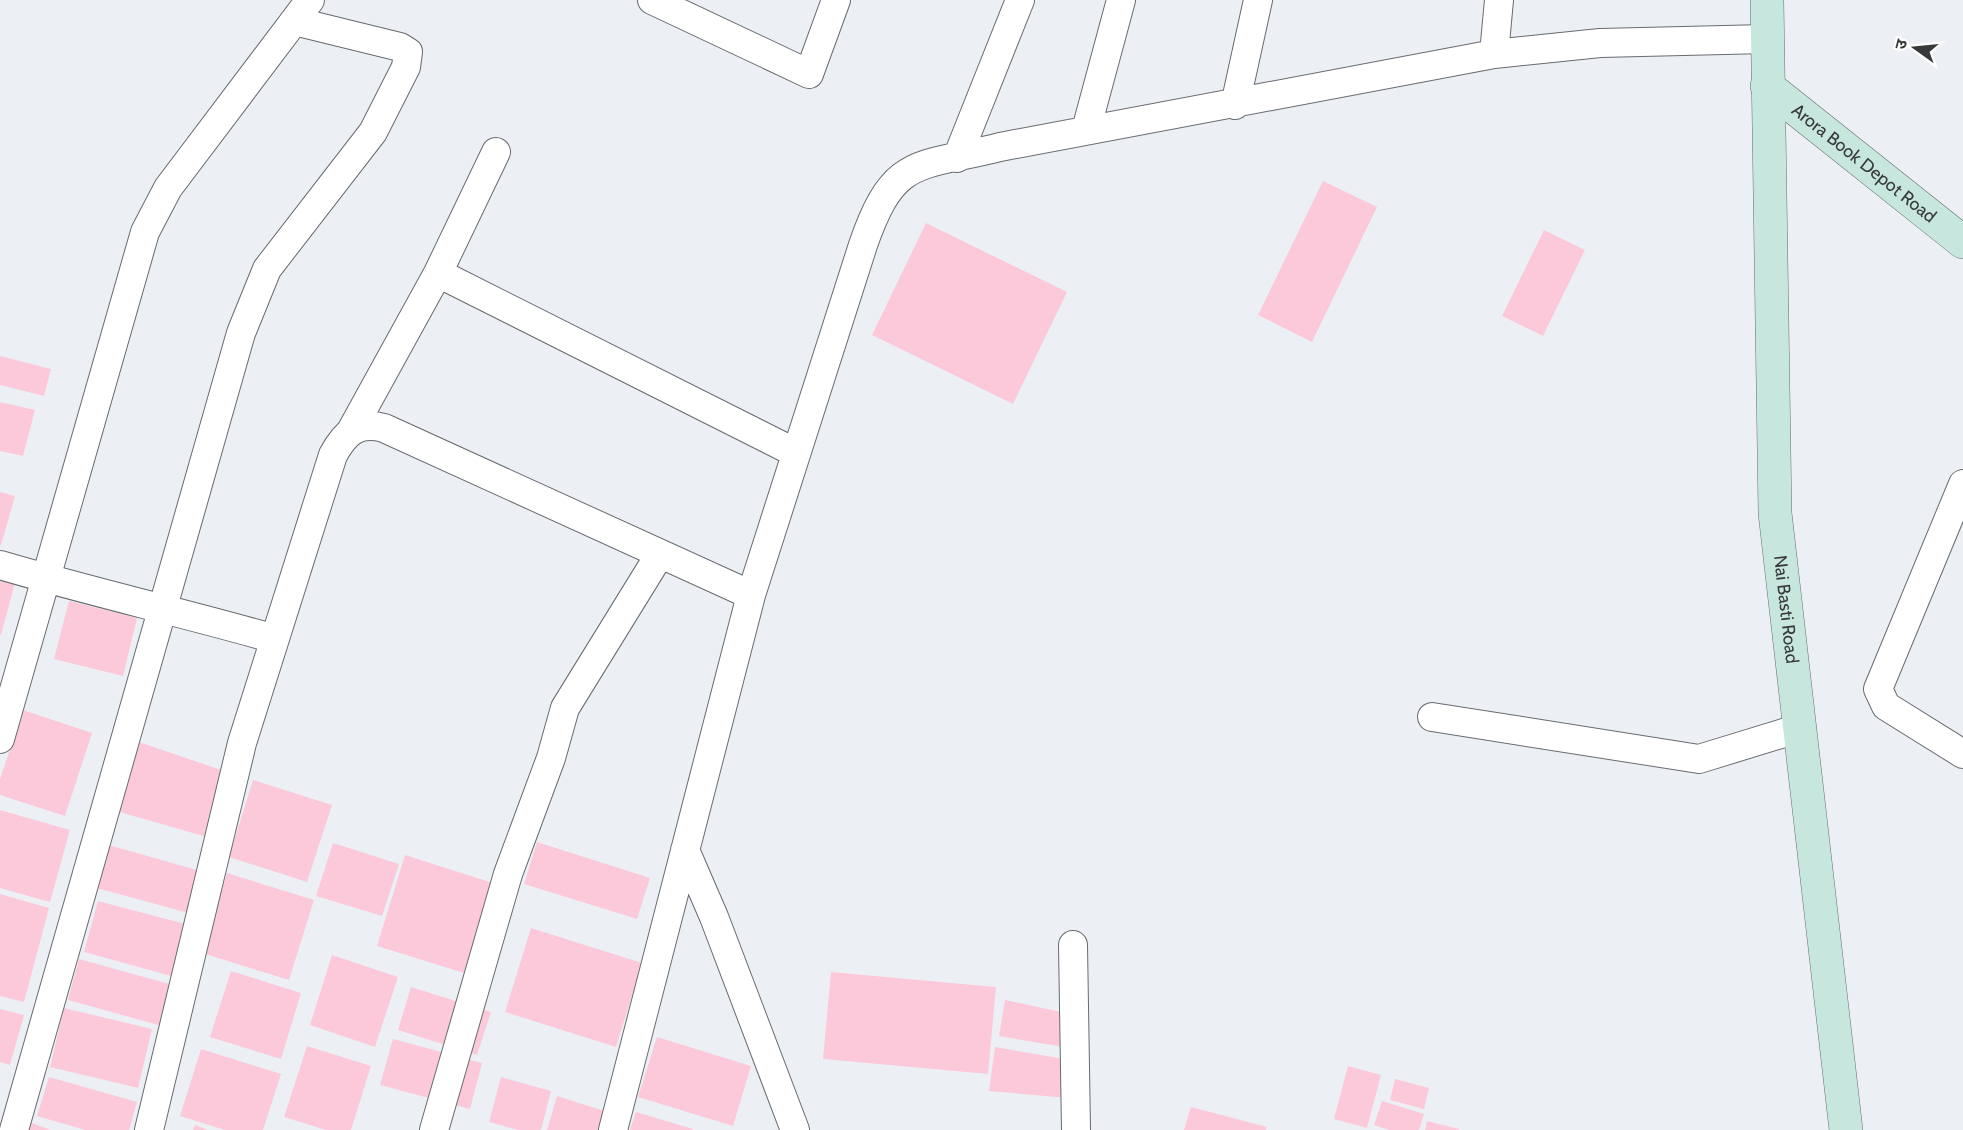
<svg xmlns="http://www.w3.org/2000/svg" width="1963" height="1130" viewBox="0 0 1963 1130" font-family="Cabin,'Noto Sans Devanagari',sans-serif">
	<rect width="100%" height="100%" fill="#ecf0f5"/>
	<path fill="#fbc9da" d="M 1323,181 L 1377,207 L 1312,342 L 1258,315 Z
		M 926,223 L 1067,292 L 1013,404 L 872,335 Z
		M 1544,230 L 1585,250 L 1543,336 L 1502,316 Z
		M 0,356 L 51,369 L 44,396 L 0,385 Z
		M 0,402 L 35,410 L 23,456 L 0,451 Z
		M 0,492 L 15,496 L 1,545 L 0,545 Z
		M 0,579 L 15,583 L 1,635 L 0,635 Z
		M 69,601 L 137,618 L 123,676 L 54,659 Z
		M 23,710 L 92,733 L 65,816 L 0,795 L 0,779 Z
		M 136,741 L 224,771 L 207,837 L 116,811 Z
		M 253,780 L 332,805 L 307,882 L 229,857 Z
		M 0,810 L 70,830 L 50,902 L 0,888 Z
		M 537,842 L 650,878 L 637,919 L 524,884 Z
		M 333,843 L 399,864 L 382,916 L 316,896 Z
		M 105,844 L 204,872 L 192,914 L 93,887 Z
		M 405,855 L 493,883 L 464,973 L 377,946 Z
		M 227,873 L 314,900 L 289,980 L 202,953 Z
		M 0,894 L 49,908 L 24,1002 L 0,996 Z
		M 98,901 L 189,925 L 175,977 L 84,952 Z
		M 531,928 L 642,963 L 616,1047 L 505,1012 Z
		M 332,955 L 398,977 L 375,1047 L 310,1025 Z
		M 79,959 L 173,985 L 162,1026 L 68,1000 Z
		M 231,971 L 301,993 L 281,1059 L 210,1037 Z
		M 831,972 L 996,987 L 988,1074 L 823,1059 Z
		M 411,987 L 491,1012 L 477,1055 L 398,1030 Z
		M 1005,1000 L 1070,1014 L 1069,1048 L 999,1036 Z
		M 64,1008 L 152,1029 L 138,1088 L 50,1067 Z
		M 0,1009 L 24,1015 L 10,1065 L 0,1062 Z
		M 657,1037 L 751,1066 L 733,1126 L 638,1097 Z
		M 393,1039 L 482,1063 L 470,1109 L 380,1085 Z
		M 307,1046 L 371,1066 L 351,1130 L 326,1130 L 284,1117 Z
		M 995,1047 L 1070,1060 L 1068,1098 L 989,1091 Z
		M 201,1049 L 281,1074 L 263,1130 L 225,1130 L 180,1116 Z
		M 1348,1066 L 1381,1075 L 1367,1128 L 1334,1119 Z
		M 49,1077 L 137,1102 L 129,1130 L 85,1130 L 37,1116 Z
		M 501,1077 L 551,1091 L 541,1130 L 518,1130 L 489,1122 Z
		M 1395,1079 L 1429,1088 L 1424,1109 L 1390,1100 Z
		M 557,1096 L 611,1113 L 606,1130 L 547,1130 Z
		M 1382,1101 L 1424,1114 L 1419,1130 L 1389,1130 L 1374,1125 Z
		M 1191,1107 L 1267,1127 L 1266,1130 L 1184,1130 Z
		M 636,1112 L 693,1129 L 693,1130 L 630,1130 Z
		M 1427,1121 L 1459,1129 L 1459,1130 L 1425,1130 Z
		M 29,1122 L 51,1130 L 26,1130 Z
		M 195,1125 L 208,1130 L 193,1130 Z"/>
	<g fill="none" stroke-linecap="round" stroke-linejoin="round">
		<g stroke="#676b6f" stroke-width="30">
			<path id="street" d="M 652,0 L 809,74 L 836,0
				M 1494,54 L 1499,0
				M 1235,105 L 1258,0
				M 1086,130 L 1121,0
				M 957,158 L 1020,0
				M 438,273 L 796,453
				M 351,431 L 438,273 L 496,152
				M 1963,484 L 1878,689 L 1886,706 L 1963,754
				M 0,565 C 91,592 184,613 275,639
				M 1432,717 L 1699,759 L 1800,728
				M 0,739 L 145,232 L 168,188 L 310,0
				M 685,850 L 714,917 L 795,1130
				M 1073,945 L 1076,1130
				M 14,1130 L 241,333 L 267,269 L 373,132 L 406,67 L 408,52 L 400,47 L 294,21
				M 149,1130 L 242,743 L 333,455 C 345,433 357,421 384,428 L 751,595
				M 434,1130 L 508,874 L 551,758 L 565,708 L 660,554
				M 613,1130 L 751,595 L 863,245 C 894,155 917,168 1000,147 L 1494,54 L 1600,43 L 1766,39"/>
		</g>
		<g stroke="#676b6f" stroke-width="34">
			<g id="secondary">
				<path id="s1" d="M 1767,0 L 1775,513 L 1846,1130"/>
				<path id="s2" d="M 1767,86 L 1963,242"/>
			</g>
		</g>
		<use href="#street" stroke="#fff" stroke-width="28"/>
		<use href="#secondary" stroke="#c7e6dd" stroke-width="33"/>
	</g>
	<g text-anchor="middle" stroke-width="5" stroke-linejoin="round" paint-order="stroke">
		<g font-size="18" fill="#37393b" stroke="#fff">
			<text dy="6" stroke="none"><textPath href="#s2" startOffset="124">Arora Book Depot Road</textPath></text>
			<text dy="6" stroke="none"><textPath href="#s1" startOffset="610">Nai Basti Road</textPath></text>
		</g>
	</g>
	<g transform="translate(1915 48) rotate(285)" stroke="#ffffff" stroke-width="4.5" paint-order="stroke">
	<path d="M0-4.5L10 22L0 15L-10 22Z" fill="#37393b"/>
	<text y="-9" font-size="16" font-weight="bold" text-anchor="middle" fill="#37393b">उ</text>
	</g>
</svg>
